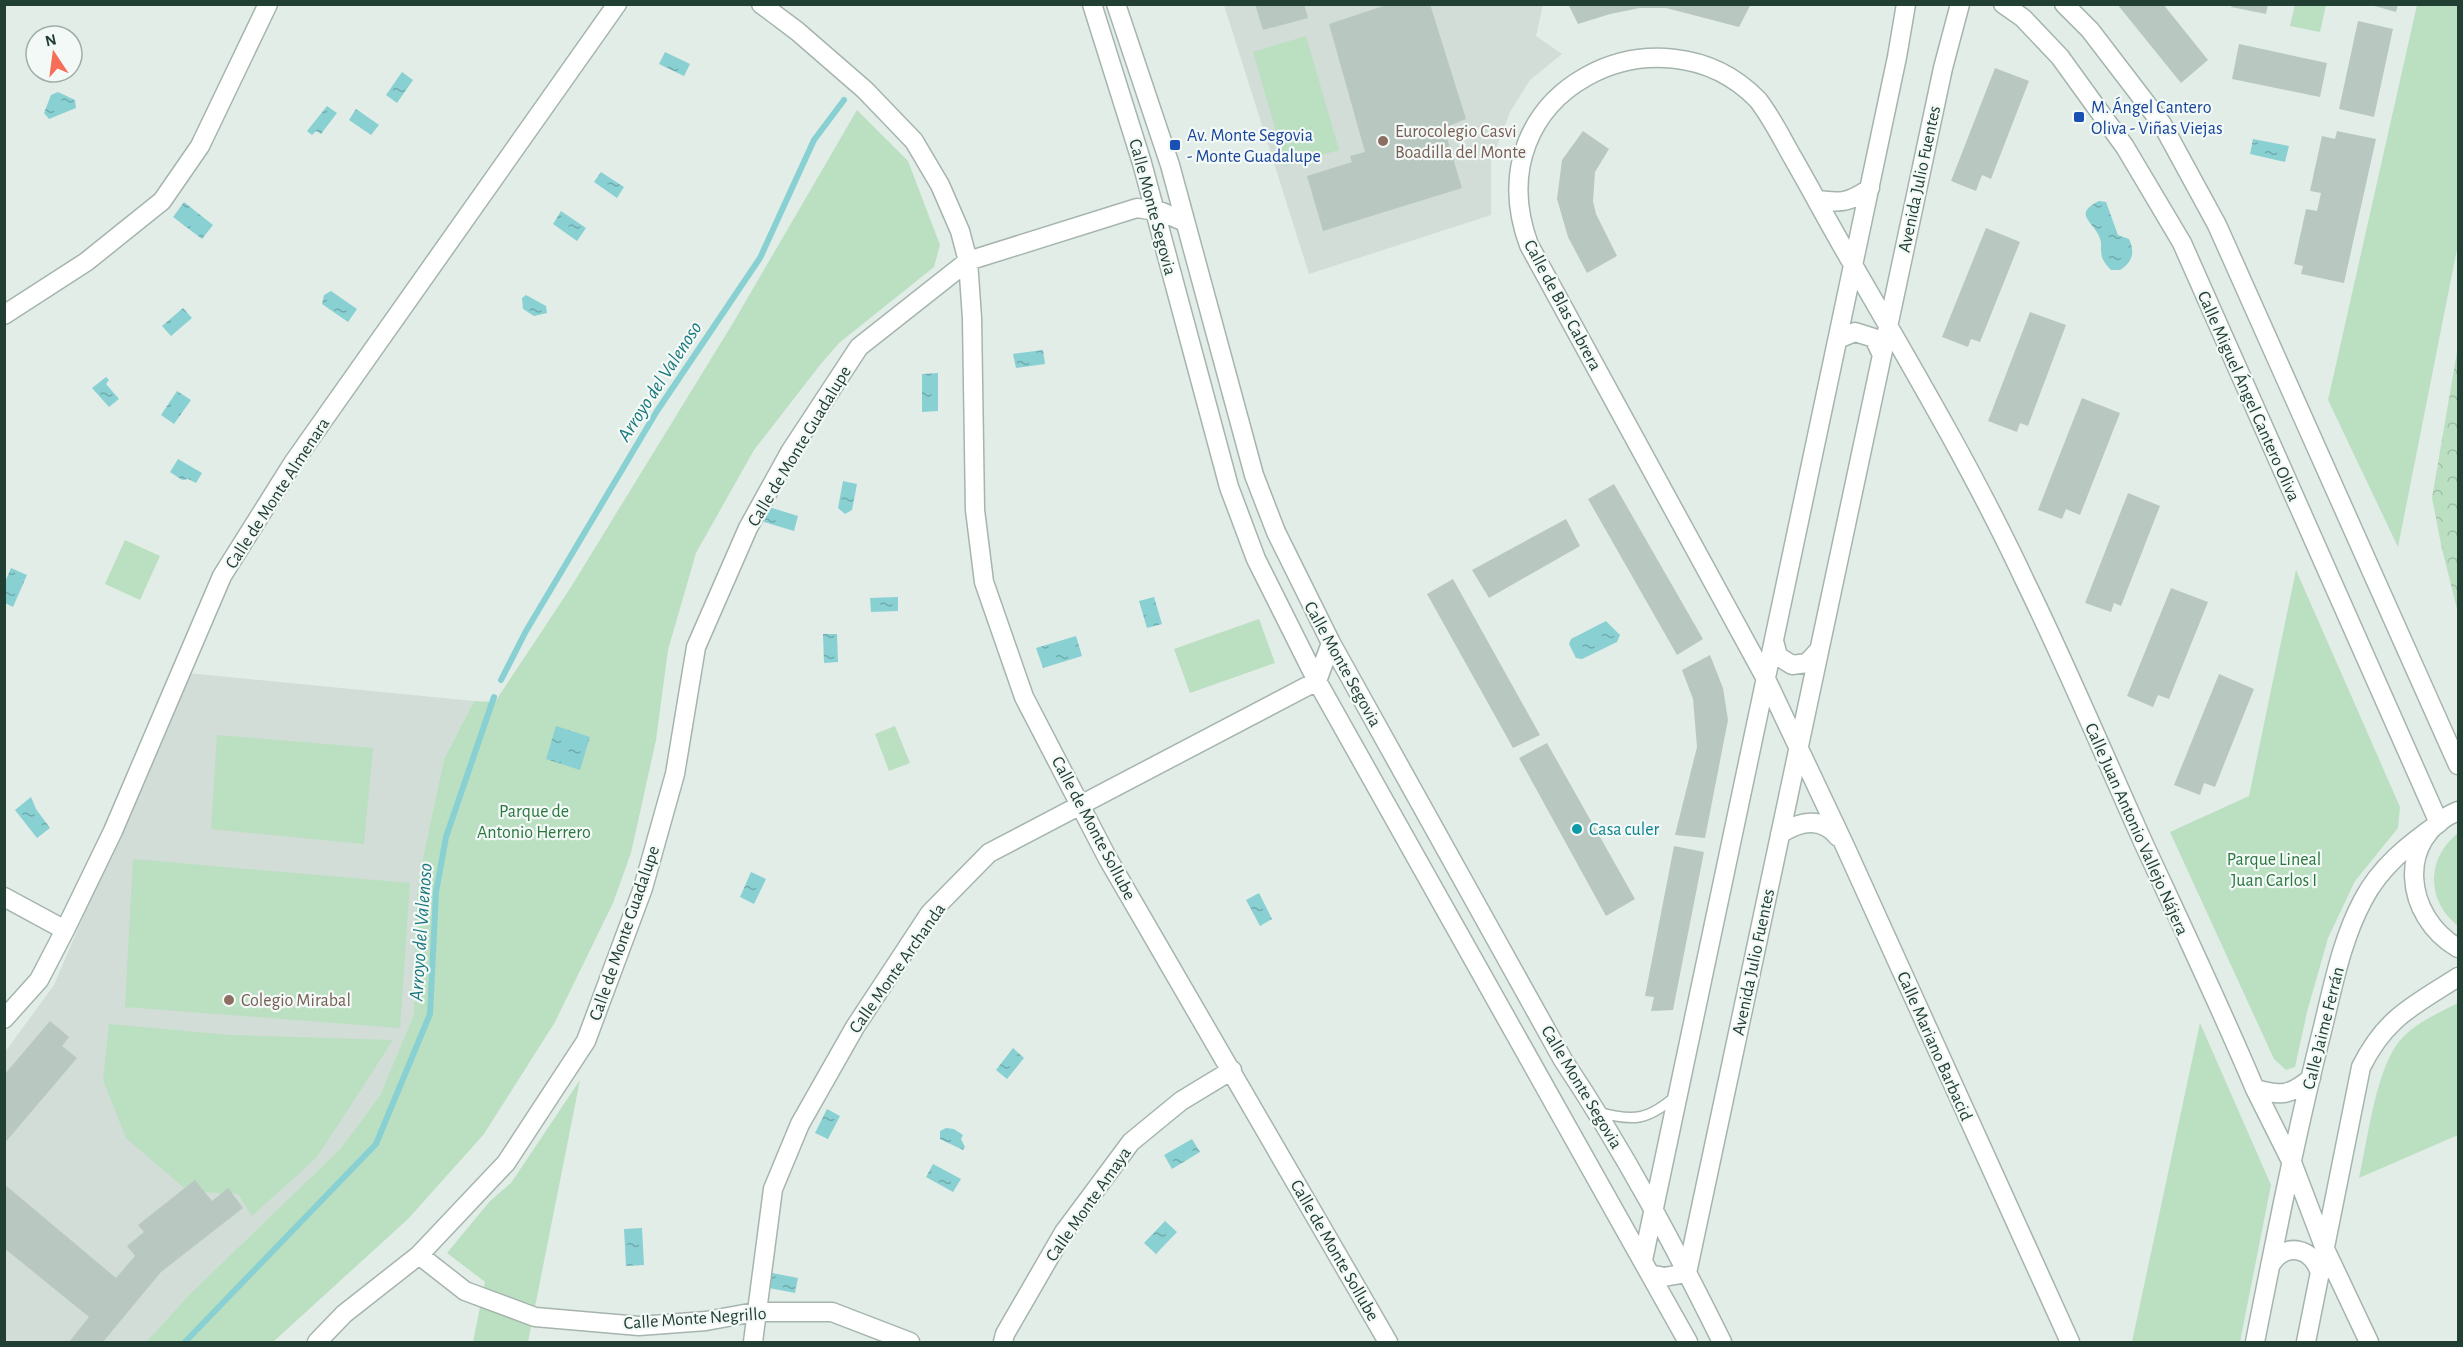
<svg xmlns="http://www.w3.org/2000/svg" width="2463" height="1347" viewBox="0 0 2463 1347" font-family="'Alegreya Sans',sans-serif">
	<defs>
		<pattern id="forest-crowns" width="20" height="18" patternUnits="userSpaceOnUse" patternTransform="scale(1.5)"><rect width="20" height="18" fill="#bbdfc1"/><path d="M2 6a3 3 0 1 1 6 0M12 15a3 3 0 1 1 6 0" fill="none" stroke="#a0c0a6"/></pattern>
		<pattern id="water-ripples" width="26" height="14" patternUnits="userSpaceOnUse" patternTransform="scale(1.5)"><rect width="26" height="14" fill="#89d0d3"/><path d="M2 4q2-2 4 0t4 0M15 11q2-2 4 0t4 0" fill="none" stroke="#70aaac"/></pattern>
	</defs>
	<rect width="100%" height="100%" fill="#e2ede7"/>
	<path fill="#d1ddd6" d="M 1224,5 L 1543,5 L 1536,36 L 1562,54 L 1530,80 L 1510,112 L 1491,162 L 1491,215 L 1309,274 Z
		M 187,673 L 474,701 L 444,759 L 419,876 L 415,914 L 414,1014 L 380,1095 L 341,1148 L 191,1293 L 146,1342 L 5,1342 L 5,1052 L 54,985 Z"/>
	<path fill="url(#forest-crowns)" d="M 2458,346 L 2458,613 L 2442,549 L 2432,498 Z"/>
	<path fill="#bbdfc1" d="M 2295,4 L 2326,5 L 2320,32 L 2290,26 Z
		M 2417,5 L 2458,5 L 2458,244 L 2398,547 L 2328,400 Z
		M 1306,36 L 1339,150 L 1286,166 L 1253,52 Z
		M 857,110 L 908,161 L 940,245 L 934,267 L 839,343 L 820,365 L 754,450 L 696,553 L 668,650 L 656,740 L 631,853 L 613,903 L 555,1022 L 484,1134 L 408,1219 L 273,1342 L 146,1342 L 191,1293 L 341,1148 L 380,1095 L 414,1014 L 415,914 L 419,876 L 444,759 L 474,701 L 495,702 L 571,587 L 733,323 Z
		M 125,540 L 160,556 L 140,600 L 105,584 Z
		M 2296,570 L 2400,807 L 2398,828 L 2355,881 L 2328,938 L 2307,1012 L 2295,1067 L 2286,1070 L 2274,1059 L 2170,832 L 2249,796 Z
		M 1259,619 L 1275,663 L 1190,693 L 1174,649 Z
		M 895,726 L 910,763 L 889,771 L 875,734 Z
		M 217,735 L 373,748 L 364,844 L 211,829 Z
		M 2458,833 L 2458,926 C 2426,901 2426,858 2458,833 Z
		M 133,859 L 410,883 L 400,1028 L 125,1007 Z
		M 2458,1003 L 2458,1135 L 2359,1178 C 2368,1139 2376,1064 2403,1037 C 2418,1022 2440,1012 2458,1003 Z
		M 2200,1023 L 2271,1185 L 2240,1342 L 2132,1342 Z
		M 109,1024 L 229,1035 L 393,1040 L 317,1157 L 252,1216 L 238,1194 L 188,1191 L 126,1138 L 103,1080 Z
		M 580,1080 L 528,1342 L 473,1342 L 485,1282 L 447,1253 L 490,1201 L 511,1183 Z"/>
	<path fill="url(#water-ripples)" d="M 665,52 L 690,64 L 684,76 L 659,64 Z
		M 402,72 L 413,80 L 397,103 L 386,95 Z
		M 58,92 L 75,100 L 76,108 L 49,119 L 44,113 L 51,95 Z
		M 327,106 L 337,113 L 321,134 L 316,131 L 312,135 L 307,131 Z
		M 356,109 L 379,125 L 371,135 L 349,120 Z
		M 2253,139 L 2289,146 L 2285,162 L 2250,154 Z
		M 601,172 L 624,187 L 617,198 L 594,182 Z
		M 2099,201 L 2106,202 L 2118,235 L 2129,239 C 2135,252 2133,262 2120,270 L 2111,270 C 2094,253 2106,248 2098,234 C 2089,219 2075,213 2099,201 Z
		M 184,202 L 213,225 L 202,239 L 173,217 Z
		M 561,211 L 586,228 L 577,241 L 553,224 Z
		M 331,291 L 357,309 L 348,322 L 322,304 L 324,295 Z
		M 526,295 L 546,306 L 547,313 L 534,316 L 523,309 L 522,298 Z
		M 183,308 L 192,318 L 171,336 L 162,326 Z
		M 1043,350 L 1045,364 L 1016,368 L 1013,354 Z
		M 938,373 L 938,411 L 922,412 L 922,374 Z
		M 106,377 L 109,380 L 106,384 L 119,399 L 109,407 L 92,388 Z
		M 177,391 L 191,400 L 174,424 L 161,415 Z
		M 178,459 L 202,473 L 196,483 L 188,479 L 182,480 L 170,472 Z
		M 843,481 L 857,484 L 852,510 L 845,514 L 838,508 Z
		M 769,507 L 798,516 L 794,531 L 764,522 Z
		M 11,568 L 27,575 L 13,607 L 5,603 L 5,582 Z
		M 898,597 L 898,611 L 871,612 L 870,598 Z
		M 1154,597 L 1162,624 L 1147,628 L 1139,601 Z
		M 1606,621 L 1620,635 L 1617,642 L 1582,659 L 1576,658 L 1569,644 L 1571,639 Z
		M 823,634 L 837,634 L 838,662 L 824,663 Z
		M 1076,636 L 1082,656 L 1043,668 L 1036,648 Z
		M 556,726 L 590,737 L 580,770 L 546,759 Z
		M 31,797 L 36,809 L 50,828 L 37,838 L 15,810 Z
		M 751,872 L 766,879 L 754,904 L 740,897 Z
		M 1259,893 L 1272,919 L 1260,926 L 1246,900 Z
		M 1013,1048 L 1024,1058 L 1007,1079 L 996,1070 Z
		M 827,1109 L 840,1116 L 828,1139 L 815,1133 Z
		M 946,1128 L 954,1129 L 963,1135 L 961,1139 L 965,1147 L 963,1150 L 940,1139 L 940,1131 Z
		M 1192,1139 L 1200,1152 L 1172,1169 L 1164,1155 Z
		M 933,1164 L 961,1179 L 953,1192 L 926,1177 Z
		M 1165,1221 L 1177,1232 L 1156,1254 L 1144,1243 Z
		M 642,1228 L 644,1265 L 626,1266 L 624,1229 Z
		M 767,1272 L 798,1278 L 795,1293 L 764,1287 Z"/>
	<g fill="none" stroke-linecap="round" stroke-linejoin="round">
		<path stroke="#89d0d3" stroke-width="6" d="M 501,680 L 526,631 L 657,411 L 760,258 L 814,140 L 844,100
			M 185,1342 L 376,1144 L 430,1014 L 436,892 L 446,837 L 494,697"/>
	</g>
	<path fill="#b8c8c0" d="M 1255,4 L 1304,4 L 1308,18 L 1263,30 Z
		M 1389,4 L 1430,4 L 1466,119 L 1444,128 L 1462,188 L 1323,231 L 1307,176 L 1352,162 L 1350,156 L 1365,152 L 1329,24 Z
		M 1568,4 L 1751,4 L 1739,27 L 1666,8 L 1640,8 L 1610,14 L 1578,24 Z
		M 2117,4 L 2163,4 L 2208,60 L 2181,83 Z
		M 2232,4 L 2268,4 L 2266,14 L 2231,7 Z
		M 2367,4 L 2398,4 L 2396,12 Z
		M 2358,21 L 2393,29 L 2374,117 L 2339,109 Z
		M 2239,44 L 2327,63 L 2320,97 L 2232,79 Z
		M 1995,68 L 2029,81 L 1991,179 L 1982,175 L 1976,191 L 1951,181 Z
		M 1583,131 L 1609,149 L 1595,172 L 1593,201 L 1596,214 L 1617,256 L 1587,273 L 1568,237 L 1557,199 L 1562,160 Z
		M 2337,131 L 2376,139 L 2344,283 L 2301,274 L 2303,266 L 2294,264 L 2306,209 L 2317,211 L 2321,193 L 2310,191 L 2322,136 L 2335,139 Z
		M 1986,228 L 2020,242 L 1980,342 L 1971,339 L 1968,347 L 1942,337 Z
		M 2030,312 L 2066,325 L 2028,426 L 2020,423 L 2017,432 L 1988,421 Z
		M 2082,398 L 2120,413 L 2080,515 L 2066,509 L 2062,519 L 2038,510 Z
		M 1614,484 L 1703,639 L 1677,655 L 1588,499 Z
		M 2128,493 L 2160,506 L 2121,606 L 2114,603 L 2111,612 L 2085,603 Z
		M 1566,519 L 1580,546 L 1489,598 L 1472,570 Z
		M 1453,579 L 1540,735 L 1513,748 L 1427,594 Z
		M 2171,588 L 2208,602 L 2169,699 L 2158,695 L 2153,707 L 2127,696 Z
		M 1710,655 L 1723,688 L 1728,720 L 1705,838 L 1675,835 L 1697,747 L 1693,699 L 1682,670 Z
		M 2219,674 L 2254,689 L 2215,787 L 2204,783 L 2200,795 L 2174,785 Z
		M 1547,743 L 1635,899 L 1606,916 L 1519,758 Z
		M 1674,846 L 1704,852 L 1673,1010 L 1651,1011 L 1654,997 L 1645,996 Z
		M 50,1021 L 69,1037 L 62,1046 L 77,1058 L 4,1144 L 4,1075 Z
		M 195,1180 L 212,1201 L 228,1188 L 243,1208 L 161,1272 L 103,1342 L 69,1342 L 89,1317 L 4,1248 L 4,1184 L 116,1278 L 135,1256 L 127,1246 L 144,1232 L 138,1225 Z"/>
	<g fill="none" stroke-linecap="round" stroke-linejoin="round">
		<g stroke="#a5b5ae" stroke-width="12">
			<path id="lane" d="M 1598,1112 C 1634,1122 1648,1120 1676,1096"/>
		</g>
		<g stroke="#a5b5ae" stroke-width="21">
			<path id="street" d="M 761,4 L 797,31 L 865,90 L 914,141 L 940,185 L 960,231 L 968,261 L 972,318 L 975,510 L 984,582 L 1024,697 L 1108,859 L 1388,1342
				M 1092,4 L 1142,163 L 1229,487 L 1256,559 L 1317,681 L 1688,1342
				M 1116,4 L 1170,165 L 1254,475 L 1276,532 L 1331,643 L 1563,1060 C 1624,1151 1674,1245 1722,1342
				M 2003,4 L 2023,18 L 2060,57 L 2125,147 L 2182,243 L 2439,823
				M 2064,4 L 2090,30 L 2162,124 L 2217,225 L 2458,765
				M 1817,200 C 1841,203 1849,203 1870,188
				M 4,315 L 86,262 L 162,201 L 200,146 L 268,4
				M 1838,339 L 1855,332 L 1874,338 L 1882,355
				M 1774,641 L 1778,656 L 1792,665 L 1807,663 L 1818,651
				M 2458,811 C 2395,837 2404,917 2458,948
				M 1780,834 C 1800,821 1822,816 1838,837
				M 4,897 L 65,930
				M 4,1019 L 39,980 L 65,930 L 113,831 L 222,576 L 293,463 L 617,4
				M 2255,1089 C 2281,1096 2290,1096 2311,1078
				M 419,1255 L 465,1291 L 535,1317 L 639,1326 L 706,1321 L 755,1312 L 832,1312 L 910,1342
				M 1643,1260 L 1897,57 L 1906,4
				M 2270,1266 C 2284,1241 2314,1247 2320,1274
				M 1687,1273 L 1943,68 L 1960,4
				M 1650,1274 L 1664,1277 L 1687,1273
				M 317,1342 L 344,1314 L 419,1255 L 506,1163 L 586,1041 L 643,888 L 675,774 L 696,647 L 748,528 L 790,452 L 859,347 L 968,261 L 1137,208 L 1162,212 L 1185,222
				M 753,1342 L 773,1189 L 800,1124 L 855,1027 L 930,913 L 989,853 L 1317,681 L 1331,643
				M 1003,1342 L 1005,1334 L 1064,1232 L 1131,1142 L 1181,1101 L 1232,1070
				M 2070,1342 L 1844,844 L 1766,679 L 1529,245 C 1472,90 1661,0 1758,100 C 1772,118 1782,139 1793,158 C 1813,193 1832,229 1852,263 C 1912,367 1974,472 2025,581 C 2067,667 2104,755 2143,842 C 2181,924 2220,1006 2255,1089 L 2293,1165 L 2325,1249 L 2369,1342
				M 2255,1342 C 2275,1241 2295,1139 2320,1039 C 2332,992 2340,943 2363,900 C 2380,867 2409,844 2439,823
				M 2306,1342 L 2361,1067 C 2386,1017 2413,1006 2458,977"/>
		</g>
		<use href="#lane" stroke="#fff" stroke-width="9"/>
		<use href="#street" stroke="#fff" stroke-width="18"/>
	</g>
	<g fill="#1a4fb4" stroke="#f3f9f6" stroke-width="2">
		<rect x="2073" y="111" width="12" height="12" rx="3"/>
		<rect x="1169" y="139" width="12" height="12" rx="3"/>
	</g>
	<g fill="#8d6e63" stroke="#f3f9f6" stroke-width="2">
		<circle cx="1383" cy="141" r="6"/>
		<circle cx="229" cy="1000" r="6"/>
	</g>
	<circle fill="#0f9aa8" stroke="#f3f9f6" stroke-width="2" cx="1577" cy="829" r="6"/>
	<g text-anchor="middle" stroke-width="4.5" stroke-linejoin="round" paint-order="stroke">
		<g font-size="18" fill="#164399" stroke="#f3f9f6" text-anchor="start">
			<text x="2091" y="113">M. Ángel Cantero<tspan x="2091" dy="21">Oliva - Viñas Viejas</tspan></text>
			<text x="1187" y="141">Av. Monte Segovia<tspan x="1187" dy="21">- Monte Guadalupe</tspan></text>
		</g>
		<g font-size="18" fill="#785e54" stroke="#f3f9f6" text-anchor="start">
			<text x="1395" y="137">Eurocolegio Casvi<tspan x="1395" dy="21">Boadilla del Monte</tspan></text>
			<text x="241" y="1006">Colegio Mirabal</text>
		</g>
		<g font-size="18" fill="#223f34" stroke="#f3f9f6">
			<text transform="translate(1919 179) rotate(-78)" y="6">Avenida Julio Fuentes</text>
			<text transform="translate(1153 207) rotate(75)" y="6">Calle Monte Segovia</text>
			<text transform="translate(1563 305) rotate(62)" y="6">Calle de Blas Cabrera</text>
			<text transform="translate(2249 396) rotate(66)" y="6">Calle Miguel Ángel Cantero Oliva</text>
			<text transform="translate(799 446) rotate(-59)" y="6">Calle de Monte Guadalupe</text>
			<text transform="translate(277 493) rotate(-57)" y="6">Calle de Monte Almenara</text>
			<text transform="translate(1343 664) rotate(61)" y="6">Calle Monte Segovia</text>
			<text transform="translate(1094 828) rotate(62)" y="6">Calle de Monte Sollube</text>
			<text transform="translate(2137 829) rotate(66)" y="6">Calle Juan Antonio Vallejo Nájera</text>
			<text transform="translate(624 933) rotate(-71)" y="6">Calle de Monte Guadalupe</text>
			<text transform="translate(1753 962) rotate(-78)" y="6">Avenida Julio Fuentes</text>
			<text transform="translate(897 968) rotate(-55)" y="6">Calle Monte Archanda</text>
			<text transform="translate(2323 1028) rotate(-76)" y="6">Calle Jaime Ferrán</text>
			<text transform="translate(1935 1046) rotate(66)" y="6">Calle Mariano Barbacid</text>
			<text transform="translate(1582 1087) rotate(59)" y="6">Calle Monte Segovia</text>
			<text transform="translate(1088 1204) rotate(-55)" y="6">Calle Monte Amaya</text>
			<text transform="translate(1335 1250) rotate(60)" y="6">Calle de Monte Sollube</text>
			<text transform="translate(695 1318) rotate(-4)" y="6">Calle Monte Negrillo</text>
		</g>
		<g font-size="18" fill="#2b7740" stroke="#f3f9f6">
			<text x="534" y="817">Parque de<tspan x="534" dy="21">Antonio Herrero</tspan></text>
			<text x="2274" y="865">Parque Lineal<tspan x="2274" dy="21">Juan Carlos I</tspan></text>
		</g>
		<g font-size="18" fill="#0d838f" stroke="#f3f9f6" text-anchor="start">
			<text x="1589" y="835">Casa culer</text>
		</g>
		<g font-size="20" font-style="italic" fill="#1a777d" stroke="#f3f9f6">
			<text transform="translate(659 381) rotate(-57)" y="7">Arroyo del Valenoso</text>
			<text transform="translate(420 932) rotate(-86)" y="7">Arroyo del Valenoso</text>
		</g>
	</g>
	<rect width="2463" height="1347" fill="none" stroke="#223f34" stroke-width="12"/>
	<g transform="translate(54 54) rotate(347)"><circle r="28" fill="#f3f9f6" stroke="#9fafa8" stroke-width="1.5"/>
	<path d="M0-4.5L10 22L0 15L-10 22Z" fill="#f66e58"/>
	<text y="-9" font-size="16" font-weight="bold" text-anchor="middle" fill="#223f34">N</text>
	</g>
</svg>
